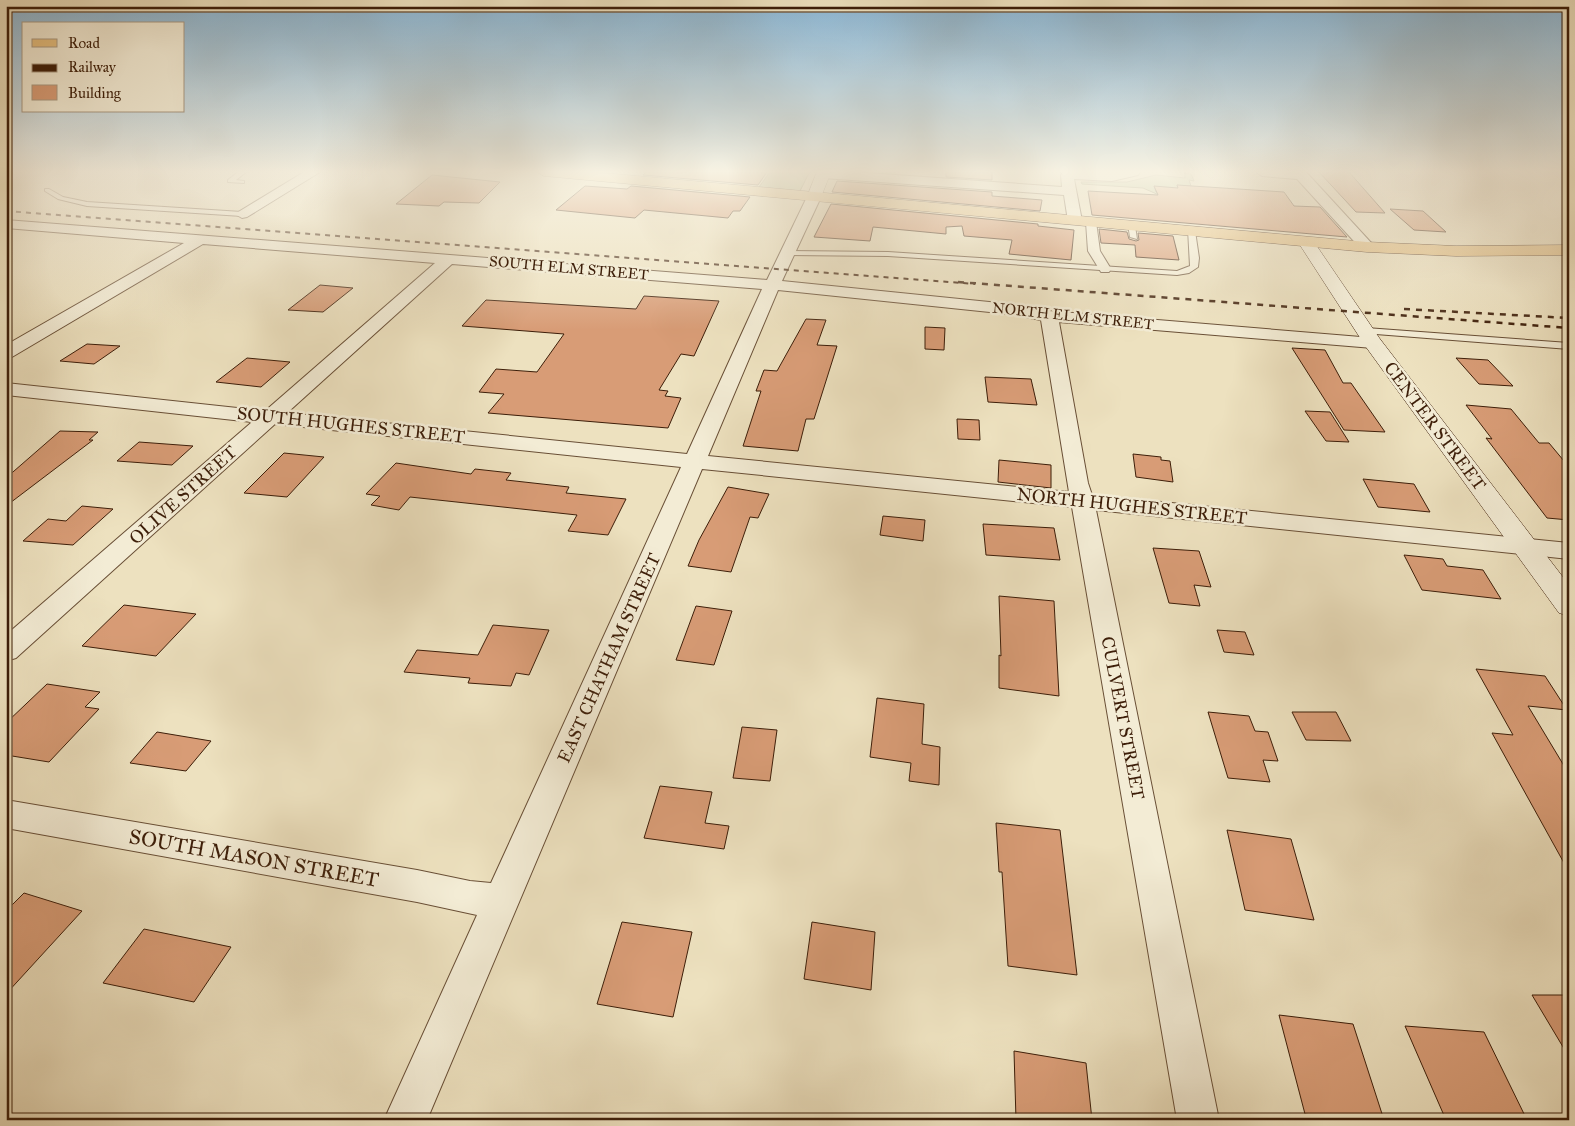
<svg xmlns="http://www.w3.org/2000/svg" width="1575" height="1126" viewBox="0 0 1575 1126" font-family="'IM FELL Great Primer',serif">
	<rect width="100%" height="100%" fill="#ede1bf"/>
	<filter id="stains"><feTurbulence type="fractalNoise" baseFrequency=".004" numOctaves="4"/><feColorMatrix values="0 0 0 0 .2 0 0 0 0 .09 0 0 0 0 .02 0 0 0 .5 -.17"/></filter>
	<radialGradient id="worn" r=".72"><stop offset=".6" stop-color="#630" stop-opacity="0"/><stop offset="1" stop-color="#630" stop-opacity=".3"/></radialGradient>
	<path fill="#b5c394" stroke="#79704e" d="M 770,172 L 809,173 L 800,191 L 759,187 Z
		M 1185,174 L 1191,174 L 1194,181 L 1189,180 L 1191,186 L 1177,185 L 1180,193 L 1154,186 L 1156,192 L 1164,192 L 1159,195 L 1143,188 L 1082,184 L 1081,182 L 1127,182 L 1156,175 L 1185,178 Z"/>
	<path fill="#d89c76" stroke="#3d1e09" d="M 646,172 L 767,172 L 758,185 L 643,175 Z
		M 946,172 L 992,172 L 992,180 L 946,177 Z
		M 1319,172 L 1349,172 L 1385,213 L 1356,212 Z
		M 432,175 L 500,182 L 479,203 L 444,202 L 439,206 L 396,204 Z
		M 837,181 L 992,192 L 992,196 L 1042,200 L 1040,211 L 832,192 Z
		M 1177,185 L 1284,192 L 1294,206 L 1320,207 L 1347,237 L 1092,215 L 1088,191 L 1158,195 L 1154,186 L 1178,188 Z
		M 585,186 L 627,189 L 631,186 L 750,197 L 740,211 L 733,211 L 728,218 L 644,210 L 635,218 L 556,210 Z
		M 831,204 L 1038,224 L 1038,226 L 1074,230 L 1071,260 L 1009,254 L 1012,240 L 964,236 L 962,226 L 946,227 L 946,234 L 873,227 L 870,241 L 814,237 Z
		M 1390,209 L 1423,211 L 1446,232 L 1414,230 Z
		M 1099,229 L 1127,232 L 1129,239 L 1136,241 L 1139,240 L 1138,233 L 1173,236 L 1179,260 L 1136,257 L 1135,245 L 1101,243 Z
		M 320,285 L 353,288 L 323,312 L 288,310 Z
		M 644,296 L 719,301 L 694,356 L 681,354 L 659,390 L 668,391 L 665,396 L 681,398 L 668,428 L 488,413 L 504,394 L 479,392 L 496,369 L 537,372 L 564,334 L 462,326 L 486,300 L 636,309 Z
		M 806,319 L 826,320 L 817,345 L 837,346 L 814,419 L 806,419 L 798,451 L 743,446 L 761,391 L 756,391 L 764,370 L 777,371 Z
		M 925,327 L 945,328 L 944,350 L 925,349 Z
		M 87,344 L 120,346 L 94,364 L 60,361 Z
		M 1292,348 L 1325,350 L 1343,383 L 1351,383 L 1385,432 L 1344,430 Z
		M 247,358 L 290,362 L 261,387 L 216,382 Z
		M 1456,358 L 1488,360 L 1513,386 L 1479,384 Z
		M 985,377 L 1031,379 L 1037,405 L 988,402 Z
		M 1466,405 L 1511,409 L 1539,443 L 1549,443 L 1569,467 L 1569,520 L 1547,518 L 1486,438 L 1492,439 Z
		M 1305,411 L 1330,412 L 1349,442 L 1326,441 Z
		M 957,419 L 979,420 L 980,440 L 958,439 Z
		M 60,431 L 98,432 L 89,440 L 93,440 L 6,506 L 6,478 Z
		M 139,442 L 193,446 L 172,465 L 117,461 Z
		M 284,453 L 324,457 L 287,497 L 244,493 Z
		M 1133,454 L 1161,457 L 1161,460 L 1170,461 L 1173,482 L 1136,477 Z
		M 999,460 L 1051,465 L 1051,488 L 998,482 Z
		M 396,463 L 471,474 L 475,469 L 511,473 L 506,480 L 569,487 L 566,493 L 626,499 L 608,535 L 568,531 L 577,515 L 410,497 L 399,510 L 371,505 L 380,496 L 366,494 Z
		M 1363,479 L 1414,484 L 1430,512 L 1378,507 Z
		M 728,487 L 769,494 L 758,518 L 750,517 L 731,572 L 688,566 L 699,540 Z
		M 82,506 L 113,509 L 73,545 L 23,541 L 48,519 L 66,521 Z
		M 883,516 L 925,520 L 923,541 L 880,535 Z
		M 983,524 L 1054,528 L 1060,560 L 986,555 Z
		M 1153,548 L 1199,551 L 1211,587 L 1194,585 L 1200,606 L 1169,603 Z
		M 1404,555 L 1443,559 L 1447,566 L 1483,570 L 1501,599 L 1422,590 Z
		M 999,596 L 1054,601 L 1059,696 L 999,688 L 999,655 L 1001,656 Z
		M 124,605 L 196,614 L 156,656 L 82,646 Z
		M 696,606 L 732,611 L 714,665 L 676,660 Z
		M 493,625 L 549,630 L 529,675 L 516,673 L 511,686 L 468,683 L 470,678 L 404,672 L 417,650 L 478,655 Z
		M 1217,630 L 1245,632 L 1254,655 L 1224,652 Z
		M 1476,669 L 1545,676 L 1567,710 L 1528,706 L 1569,774 L 1569,872 L 1492,733 L 1513,735 Z
		M 47,684 L 100,692 L 85,707 L 99,709 L 49,762 L 6,755 L 6,723 Z
		M 877,698 L 924,704 L 922,744 L 940,747 L 939,785 L 909,781 L 911,763 L 870,757 Z
		M 1208,712 L 1249,716 L 1255,731 L 1268,732 L 1278,761 L 1263,760 L 1270,782 L 1228,778 Z
		M 1292,712 L 1336,712 L 1351,741 L 1306,740 Z
		M 742,727 L 777,730 L 770,781 L 733,778 Z
		M 157,732 L 211,741 L 186,771 L 130,763 Z
		M 660,786 L 712,792 L 705,823 L 729,826 L 724,849 L 644,838 Z
		M 996,823 L 1060,830 L 1077,975 L 1008,966 L 1002,872 L 999,872 Z
		M 1227,830 L 1291,839 L 1314,920 L 1245,910 Z
		M 24,893 L 82,911 L 6,994 L 6,911 Z
		M 622,922 L 692,932 L 673,1017 L 597,1004 Z
		M 812,922 L 875,932 L 871,990 L 804,979 Z
		M 144,929 L 231,947 L 194,1002 L 103,983 Z
		M 1532,995 L 1569,995 L 1569,1057 Z
		M 1279,1015 L 1353,1024 L 1384,1120 L 1349,1120 L 1305,1114 Z
		M 1405,1026 L 1484,1032 L 1527,1120 L 1446,1120 Z
		M 1014,1051 L 1086,1063 L 1092,1120 L 1016,1120 Z"/>
	<g fill="none" stroke-linecap="round" stroke-linejoin="round">
		<g stroke="#694f36" stroke-width="2">
			<path id="service" d="M 238,172 L 246,172 L 236,180 L 244,181 L 244,183 L 228,182 L 228,180 Z
				M 45,189 L 49,189 L 63,197 L 87,202 L 242,212 L 245,214 L 242,216 L 87,206 L 58,199 L 45,191 Z
				M 1128,224 L 1135,226 L 1137,239 L 1130,237 Z
				M 1188,229 L 1195,231 L 1199,258 L 1198,267 L 1189,273 L 1177,275 L 888,256 L 788,255 L 784,253 L 788,251 L 888,252 L 1177,271 L 1190,266 Z
				M 1366,328 L 1569,343 L 1569,349 L 1363,333 L 1362,331 Z"/>
		</g>
		<g stroke="#694f36" stroke-width="2">
			<path id="pedestrian" d="M 1091,219 L 1096,222 L 1100,251 L 1111,269 L 1109,272 L 1101,272 L 1088,251 L 1086,222 Z"/>
		</g>
		<g stroke="#694f36" stroke-width="2">
			<path id="minor" d="M 304,172 L 320,172 L 247,217 L 242,218 L 235,214 Z
				M 818,172 L 854,172 L 1062,187 L 1061,175 L 1063,172 L 1140,172 L 1138,175 L 1112,181 L 1074,179 L 1082,221 L 1080,224 L 1070,224 L 1068,221 L 1064,195 L 823,178 L 818,177 Z
				M 1256,172 L 1306,172 L 1375,247 L 1372,250 L 1362,250 L 1297,179 L 1262,176 Z
				M 814,193 L 821,197 L 782,281 L 1009,304 L 1049,311 L 1373,338 L 1379,339 L 1382,343 L 1379,347 L 1373,348 L 1059,322 L 1088,483 L 1092,495 L 1569,543 L 1569,559 L 1096,510 L 1219,1120 L 1177,1120 L 1072,507 L 702,469 L 427,1120 L 384,1120 L 477,915 L 417,902 L 6,828 L 6,800 L 417,870 L 470,881 L 491,883 L 681,467 L 275,424 L 16,658 L 6,661 L 6,635 L 252,422 L 6,395 L 6,383 L 265,411 L 435,263 L 203,244 L 12,357 L 6,358 L 6,345 L 184,243 L 6,228 L 6,220 L 767,280 L 807,197 ZM 452,264 L 762,289 L 687,454 L 287,413 ZM 778,290 L 1009,314 L 1041,320 L 1069,492 L 708,456 Z"/>
		</g>
		<g stroke="#694f36" stroke-width="1">
			<path id="tertiary" d="M 817,172 L 831,172 L 821,197 L 819,200 L 809,200 L 807,197 Z"/>
		</g>
		<g stroke="#3d1e09" stroke-width="1">
			<path id="secondary" d="M 1306,237 L 1312,239 L 1380,339 L 1569,585 L 1569,616 L 1559,613 L 1366,347 L 1298,242 L 1300,239 Z"/>
		</g>
		<g stroke="#3d1e09" stroke-width="1">
			<path id="primary" d="M 537,172 L 593,172 L 1367,242 L 1456,246 L 1569,245 L 1569,255 L 1456,256 L 1367,252 L 544,176 Z"/>
		</g>
		<path stroke="#3d1e09" stroke-width="2" stroke-dasharray="2 1" stroke-linecap="butt" d="M 1185,172 L 1185,174"/>
		<use href="#service" fill="#f3ecd5" fill-rule="evenodd"/>
		<use href="#pedestrian" fill="#f3ecd5" fill-rule="evenodd"/>
		<use href="#minor" fill="#f3ecd5" fill-rule="evenodd"/>
		<use href="#tertiary" fill="#f3ecd5" fill-rule="evenodd"/>
		<use href="#secondary" fill="#f3ecd5" fill-rule="evenodd"/>
		<use href="#primary" fill="#e6c080" fill-rule="evenodd"/>
		<path stroke="#3d1e09" stroke-width="2" stroke-dasharray="5 5" stroke-linecap="butt" d="M 6,211 L 975,284"/>
		<path stroke="#3d1e09" stroke-width="2.5" stroke-dasharray="6 6" stroke-linecap="butt" d="M 958,282 L 1569,328
			M 1404,309 L 1569,318"/>
	</g>
	<linearGradient id="sky" x2="0" y2="1"><stop stop-color="#8ab7d6"/><stop offset="0.52" stop-color="#f7f2e2"/><stop offset="1" stop-color="#f7f2e2" stop-opacity="0"/></linearGradient>
	<rect width="1575" height="330" fill="url(#sky)"/>
	<g text-anchor="middle" stroke-width="5" stroke-linejoin="round" paint-order="stroke">
		<g font-size="15" fill="#3d1e09" stroke="#f3ecd5">
			<text transform="translate(569 268) rotate(5)" y="5">SOUTH ELM STREET</text>
			<text transform="translate(1073 316) rotate(6)" y="5">NORTH ELM STREET</text>
		</g>
		<g font-size="18" fill="#3d1e09" stroke="#f3ecd5">
			<text transform="translate(351 425) rotate(6)" y="6">SOUTH HUGHES STREET</text>
			<text transform="translate(1435 426) rotate(53)" y="6">CENTER STREET</text>
			<text transform="translate(183 495) rotate(-42)" y="6">OLIVE STREET</text>
			<text transform="translate(1132 506) rotate(6)" y="6">NORTH HUGHES STREET</text>
			<text transform="translate(609 658) rotate(-66)" y="6">EAST CHATHAM STREET</text>
			<text transform="translate(1123 718) rotate(79)" y="6">CULVERT STREET</text>
		</g>
		<g font-size="21" fill="#3d1e09" stroke="#f3ecd5">
			<text transform="translate(254 858) rotate(10)" y="7">SOUTH MASON STREET</text>
		</g>
	</g>
	<rect width="1575" height="1126" fill="none" stroke="#ede1bf" stroke-width="25"/>
	<rect x="8" y="8" width="1560" height="1111" fill="none" stroke="#3d1e09" stroke-width="2.5"/>
	<rect x="12" y="12" width="1550" height="1101" fill="none" stroke="#3d1e09"/>
	<rect x="22" y="22" width="162" height="90" fill="#f3ecd5" stroke="#aa9a83"/>
	<rect x="32" y="39" width="25" height="8" fill="#e6c080" stroke="#aa9a83"/>
	<text x="68" y="48" font-size="15" fill="#3d1e09">Road</text>
	<rect x="32" y="64" width="25" height="8" fill="#3d1e09" stroke="#aa9a83"/>
	<text x="68" y="72" font-size="15" fill="#3d1e09">Railway</text>
	<rect x="32" y="85" width="25" height="15" fill="#d89c76" stroke="#aa9a83"/>
	<text x="68" y="98" font-size="15" fill="#3d1e09">Building</text>
	<rect width="100%" height="100%" filter="url(#stains)"/>
	<rect width="100%" height="100%" fill="url(#worn)"/>
</svg>
